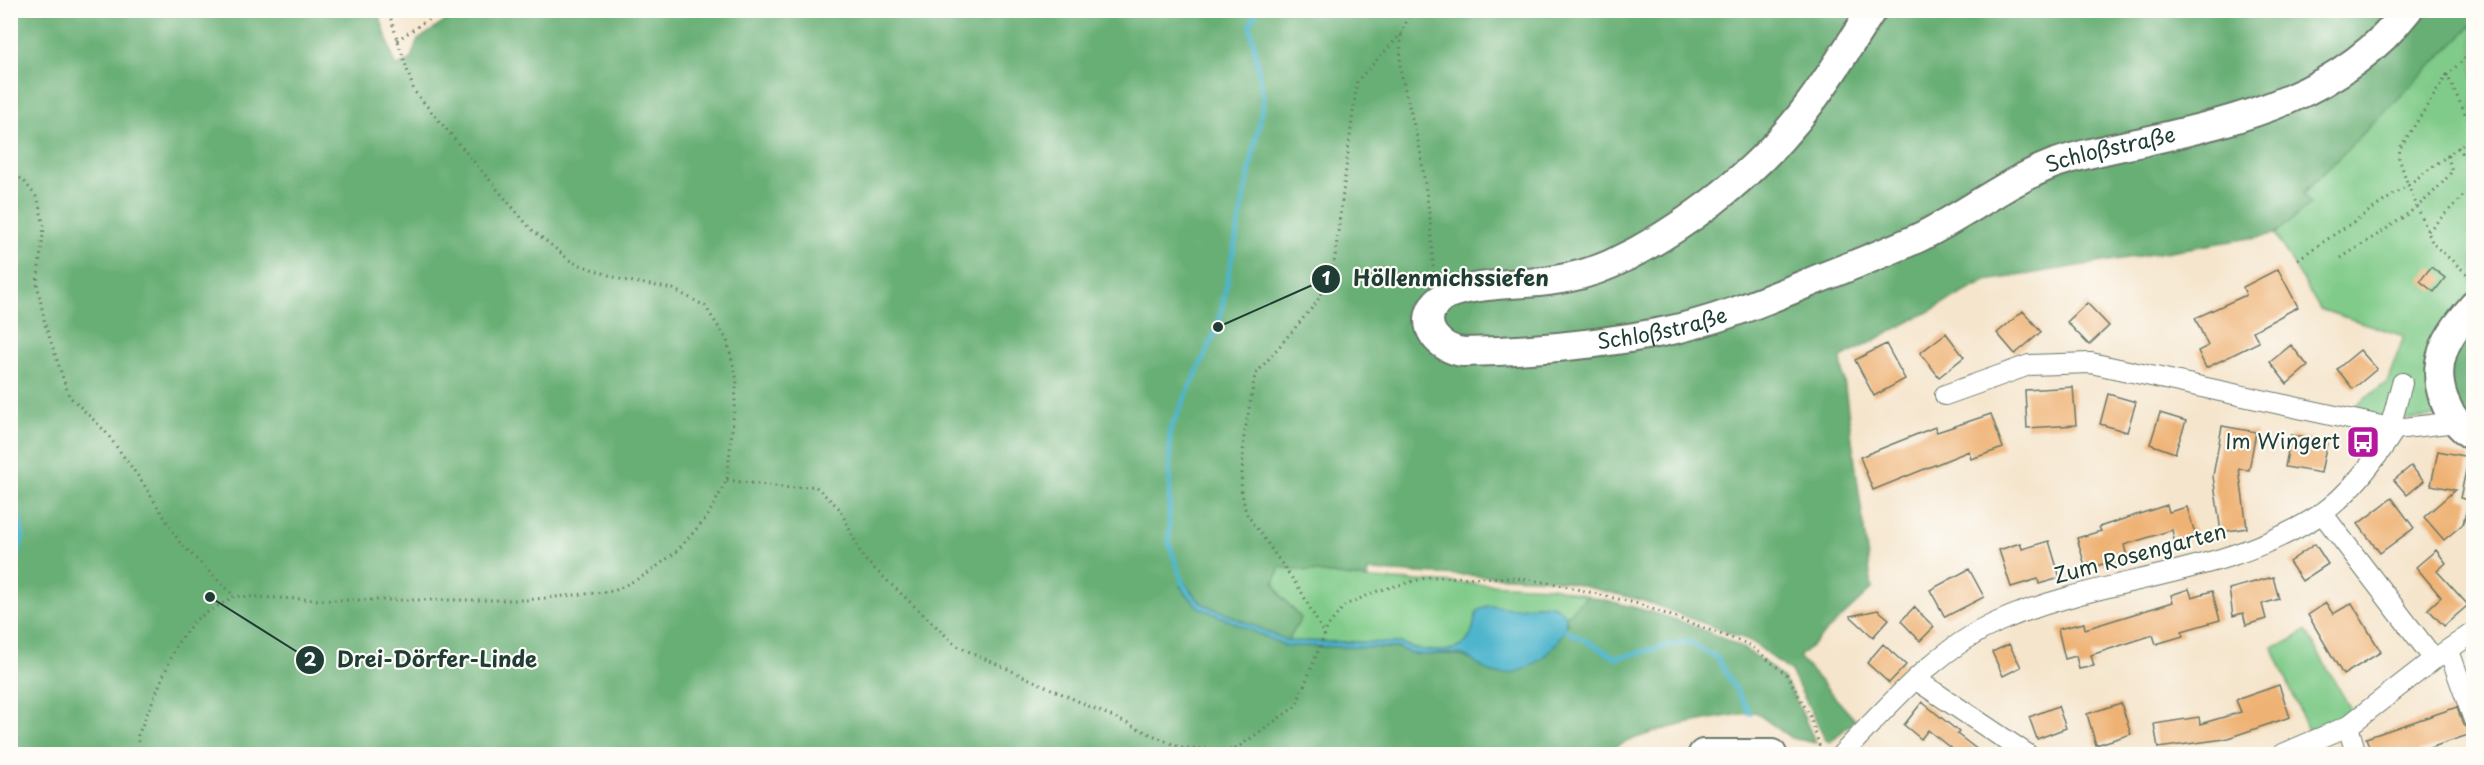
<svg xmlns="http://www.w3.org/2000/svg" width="2484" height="765" viewBox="0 0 2484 765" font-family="'Playpen Sans',sans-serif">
	<rect width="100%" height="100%" fill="#fdfcf7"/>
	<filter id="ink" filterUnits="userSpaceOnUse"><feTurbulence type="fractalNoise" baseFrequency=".0167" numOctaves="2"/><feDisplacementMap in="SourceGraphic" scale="12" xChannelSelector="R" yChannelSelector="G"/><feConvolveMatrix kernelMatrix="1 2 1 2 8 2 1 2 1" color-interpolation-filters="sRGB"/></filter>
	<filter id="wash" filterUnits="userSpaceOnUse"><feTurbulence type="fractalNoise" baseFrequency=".008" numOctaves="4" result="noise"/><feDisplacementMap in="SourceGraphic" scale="24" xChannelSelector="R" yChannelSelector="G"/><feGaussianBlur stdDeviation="1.35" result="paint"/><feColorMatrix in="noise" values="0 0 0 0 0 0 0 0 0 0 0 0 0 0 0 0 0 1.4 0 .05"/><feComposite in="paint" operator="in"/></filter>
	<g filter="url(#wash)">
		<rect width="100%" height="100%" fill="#f5e5cc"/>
		<path fill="#80cb89" stroke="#50845e" stroke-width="1.5" d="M 2473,23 L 2473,302 L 2449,412 C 2414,424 2381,419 2345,414 L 2387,382 L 2404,336 L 2320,309 L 2275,234 L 2310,204 L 2303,194 Z
			M 1280,567 L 1367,579 L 1552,587 L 1587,596 L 1566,616 C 1552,596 1533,608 1513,608 C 1496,608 1493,603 1477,612 C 1474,622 1473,636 1465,643 C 1452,656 1416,651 1401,643 L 1288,641 L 1301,618 L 1282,597 L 1274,583 Z
			M 2306,631 L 2353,713 L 2310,735 L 2272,646 L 2284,644 Z"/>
		<path fill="#68af75" stroke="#447654" stroke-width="1.5" d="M 462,10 L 2473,10 L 2474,23 L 2303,193 L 2310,204 L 2275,234 L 1986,281 L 1841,358 L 1872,589 L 1799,657 L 1855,720 L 1830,742 L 1826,740 L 1791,672 L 1751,641 L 1641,600 L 1553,579 L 1368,571 L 1367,579 L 1280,567 L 1274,583 L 1282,597 L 1301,618 L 1288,641 L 1201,603 L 1185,583 L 1180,586 L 1198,607 L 1286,646 L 1399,648 C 1425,662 1448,647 1471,660 L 1567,625 L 1566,616 L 1587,596 C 1646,609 1740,633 1781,677 C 1795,691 1806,725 1816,743 L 1791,738 L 1755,712 C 1700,720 1649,728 1600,754 L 11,754 L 10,11 L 378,11 L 396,67 L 410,60 L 418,40 Z
			M 2473,302 L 2473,418 L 2449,412 L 2439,349 Z"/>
		<path fill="#4eb5cc" stroke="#367980" stroke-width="1.5" d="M 1184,583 L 1201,603 L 1288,641 L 1401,643 C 1416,651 1452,656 1465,643 C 1473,636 1474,622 1477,612 C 1488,601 1499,608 1513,608 C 1533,608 1552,596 1566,616 C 1568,644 1525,678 1498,674 C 1483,673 1472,655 1458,654 C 1434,651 1423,661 1399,648 L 1286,646 L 1198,607 L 1180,586 Z"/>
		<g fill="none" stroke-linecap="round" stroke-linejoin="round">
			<path stroke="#4eb5cc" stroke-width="5" d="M 10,472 L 23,537 L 10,577
				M 10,586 L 16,599 L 10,612
				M 1187,590 L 1183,584 L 1169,543 L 1170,430 L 1218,327 L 1264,100 L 1250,25 L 1257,10
				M 1560,627 L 1617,658 L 1687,641 L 1717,658 L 1750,713"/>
		</g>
		<g id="blocks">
			<path fill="#efb274" d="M 2431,267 L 2445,278 L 2434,292 L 2420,281 Z
				M 2278,269 L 2298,307 L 2253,331 L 2259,342 L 2206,368 L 2198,351 L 2208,346 L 2195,318 L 2246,295 L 2243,287 Z
				M 2087,303 L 2109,326 L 2089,345 L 2067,322 Z
				M 2023,311 L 2041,332 L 2015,354 L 1997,333 Z
				M 1946,333 L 1964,357 L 1939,377 L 1920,353 Z
				M 1886,344 L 1905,379 L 1874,396 L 1855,360 Z
				M 2291,345 L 2308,366 L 2287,384 L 2270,362 Z
				M 2360,350 L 2377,369 L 2353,389 L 2337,369 Z
				M 2073,387 L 2076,425 L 2027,428 L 2025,390 Z
				M 2108,394 L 2136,402 L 2127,432 L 2100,424 Z
				M 2160,413 L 2186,421 L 2175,453 L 2150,444 Z
				M 1991,414 L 2003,448 L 1971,459 L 1969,451 L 1873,490 L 1860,457 L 1935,427 L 1937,432 Z
				M 2222,426 L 2256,432 L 2249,470 L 2239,469 L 2247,528 L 2221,532 L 2213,476 Z
				M 2291,435 L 2327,442 L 2321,473 L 2285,467 Z
				M 2438,451 L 2469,457 L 2460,498 L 2469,500 L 2463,524 L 2444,540 L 2424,517 L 2455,490 L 2431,485 Z
				M 2411,466 L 2424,481 L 2407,495 L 2394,480 Z
				M 2392,498 L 2414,528 L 2380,553 L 2358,524 Z
				M 2167,505 L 2169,512 L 2187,507 L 2196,537 L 2175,543 L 2172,530 L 2124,545 L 2127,557 L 2086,569 L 2077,538 L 2101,531 L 2099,527 Z
				M 2049,541 L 2060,578 L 2039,584 L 2038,579 L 2011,587 L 1999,550 L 2020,543 L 2022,549 Z
				M 2315,544 L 2328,564 L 2302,581 L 2289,562 Z
				M 2436,550 L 2446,563 L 2437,571 L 2468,605 L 2444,626 L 2428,609 L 2441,597 L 2416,567 Z
				M 1969,569 L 1984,597 L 1945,617 L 1930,590 Z
				M 2273,577 L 2279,599 L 2262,604 L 2266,619 L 2246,625 L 2243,613 L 2233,616 L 2229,589 Z
				M 2189,589 L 2192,597 L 2212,591 L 2220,620 L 2182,631 L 2183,636 L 2156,644 L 2153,635 L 2091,655 L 2094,666 L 2079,669 L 2076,656 L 2065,659 L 2058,629 L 2084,623 L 2085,629 L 2173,602 L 2171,595 Z
				M 2326,603 L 2333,614 L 2352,603 L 2381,652 L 2343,675 L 2308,615 Z
				M 1914,607 L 1934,627 L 1920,641 L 1901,621 Z
				M 1878,610 L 1889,619 L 1873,637 L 1850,616 Z
				M 1883,644 L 1906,665 L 1889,683 L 1867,663 Z
				M 2009,644 L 2021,667 L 2003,676 L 1992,652 Z
				M 2279,685 L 2290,717 L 2225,739 L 2158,748 L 2154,724 L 2199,717 L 2200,724 L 2241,712 L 2236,700 Z
				M 1922,702 L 1959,732 L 1957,734 L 1983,754 L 1958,754 L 1928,730 L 1921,739 L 1904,725 Z
				M 2121,703 L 2131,734 L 2096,745 L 2087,714 Z
				M 2058,706 L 2066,728 L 2037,739 L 2029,717 Z
				M 2457,707 L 2463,725 L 2474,733 L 2412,754 L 2372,754 L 2366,738 Z"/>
		</g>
	</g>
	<g filter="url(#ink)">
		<use href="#blocks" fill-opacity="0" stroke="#6a7869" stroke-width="1.5"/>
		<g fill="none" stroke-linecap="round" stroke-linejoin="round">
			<g stroke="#6a7869" stroke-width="22">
				<path id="street" d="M 1945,395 L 2029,365 L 2091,363 L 2395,429
					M 2390,428 L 2402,383
					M 2449,651 L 2474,720
					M 2439,656 L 2474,632
					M 1915,679 L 2027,754
					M 2348,726 L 2356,754
					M 1842,754 C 1890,705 1935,649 2000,621 C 2103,576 2225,577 2321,514 C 2351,493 2376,459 2395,429 L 2457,422
					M 2283,754 L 2348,726 L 2434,659 L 2322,513"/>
			</g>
			<g stroke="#6a7869" stroke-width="32">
				<g id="secondary">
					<path id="s1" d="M 1872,10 C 1848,47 1825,86 1797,120 C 1749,179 1680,232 1611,264 C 1591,273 1570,278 1549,281 C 1522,285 1452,282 1435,304 C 1418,327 1440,349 1463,352 C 1528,351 1598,345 1662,332 C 1714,322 1764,301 1813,281 C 1848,267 1883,254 1918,238 C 1964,216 2004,183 2053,164 C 2082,154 2112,148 2142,142 C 2243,119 2341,96 2408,10"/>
					<path d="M 2474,305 C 2462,319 2449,334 2443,351 C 2432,383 2446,419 2474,437"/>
					<path d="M 1703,754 L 1772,754"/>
				</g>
			</g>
			<path stroke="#6a7869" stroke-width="3" stroke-dasharray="1.5 4.5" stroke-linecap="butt" d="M 1401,35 L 1400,70 L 1420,149 L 1430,219 L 1434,277
				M 397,40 L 443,10
				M 2474,50 L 2447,75 L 2474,132
				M 2447,75 L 2400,148 L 2399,158 L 2408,185 L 2474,136
				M 2458,147 L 2474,172
				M 10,171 L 24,181 L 38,199 L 44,227 L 37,283 L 45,324 L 69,396 L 105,431 L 143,483 L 180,543 L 233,595
				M 2428,231 L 2468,191 L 2474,180
				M 2341,258 C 2380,232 2424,209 2452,171 L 2447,154
				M 2298,259 L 2408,185 L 2433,244 L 2474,280
				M 727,480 L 790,488 L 815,486 L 840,509 L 863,558 L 957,646 L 1181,748 L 1234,750 L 1296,706 L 1328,626 L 1345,605 L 1380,590 L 1430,577 L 1516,578 L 1551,583 L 1639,604 L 1750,645 L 1787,675 L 1810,716 L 1822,754
				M 1325,636 L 1301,591 L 1246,513 L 1241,489 L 1244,437 L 1255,375 L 1317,302 L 1334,264 L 1357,81 L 1401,34 L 1411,10
				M 138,754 L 138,735 L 177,644 L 195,620 L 234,596 L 320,600 L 526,600 L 614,591 L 647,574 L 676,552 L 707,517 L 727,480 L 737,380 L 727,340 L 705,306 L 673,289 L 623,280 L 572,262 L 530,228 L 414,91 L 388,10"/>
			<use href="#street" stroke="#fff" stroke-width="20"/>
			<use href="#secondary" stroke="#fff" stroke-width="28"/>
		</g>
	</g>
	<defs>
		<g id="bus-square" transform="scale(1.725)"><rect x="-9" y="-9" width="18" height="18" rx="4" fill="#b5179e" stroke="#fdfcf7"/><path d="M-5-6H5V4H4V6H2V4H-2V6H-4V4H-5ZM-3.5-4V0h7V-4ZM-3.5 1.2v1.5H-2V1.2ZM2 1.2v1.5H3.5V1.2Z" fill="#fff"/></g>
	</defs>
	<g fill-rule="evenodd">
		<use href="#bus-square" x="2363" y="442"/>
	</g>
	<g text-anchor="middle" stroke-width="4.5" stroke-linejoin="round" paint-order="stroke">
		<g font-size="21" fill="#1f3d34" stroke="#fdfcf7">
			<text dy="7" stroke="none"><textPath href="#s1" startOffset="1308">Schloßstraße</textPath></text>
			<text dy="7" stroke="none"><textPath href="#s1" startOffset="822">Schloßstraße</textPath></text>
			<text transform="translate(2140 554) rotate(-15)" y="7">Zum Rosengarten</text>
		</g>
		<g font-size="21" fill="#1f3d34" stroke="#fdfcf7" text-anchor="end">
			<text x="2340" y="449">Im Wingert</text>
		</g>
	</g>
	<path fill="none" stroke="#1f3d34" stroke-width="2" d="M1218 327L1326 279M210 597L310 660"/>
	<g fill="#1f3d34" stroke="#fdfcf7" stroke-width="2">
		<circle cx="1218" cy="327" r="6"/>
		<circle cx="210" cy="597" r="6"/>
		<circle cx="1326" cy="279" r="15"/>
		<circle cx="310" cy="660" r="15"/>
	</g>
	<g font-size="18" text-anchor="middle" font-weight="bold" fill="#fff">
		<text x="1326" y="285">1</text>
		<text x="310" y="666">2</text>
	</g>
	<g font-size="22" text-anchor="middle" font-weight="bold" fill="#1f3d34" stroke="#fdfcf7" stroke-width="4.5" stroke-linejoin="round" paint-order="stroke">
		<text x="1451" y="286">Höllenmichssiefen</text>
		<text x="437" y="667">Drei-Dörfer-Linde</text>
	</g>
	<rect width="2484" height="765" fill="none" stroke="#fdfcf7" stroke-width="36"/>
</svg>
